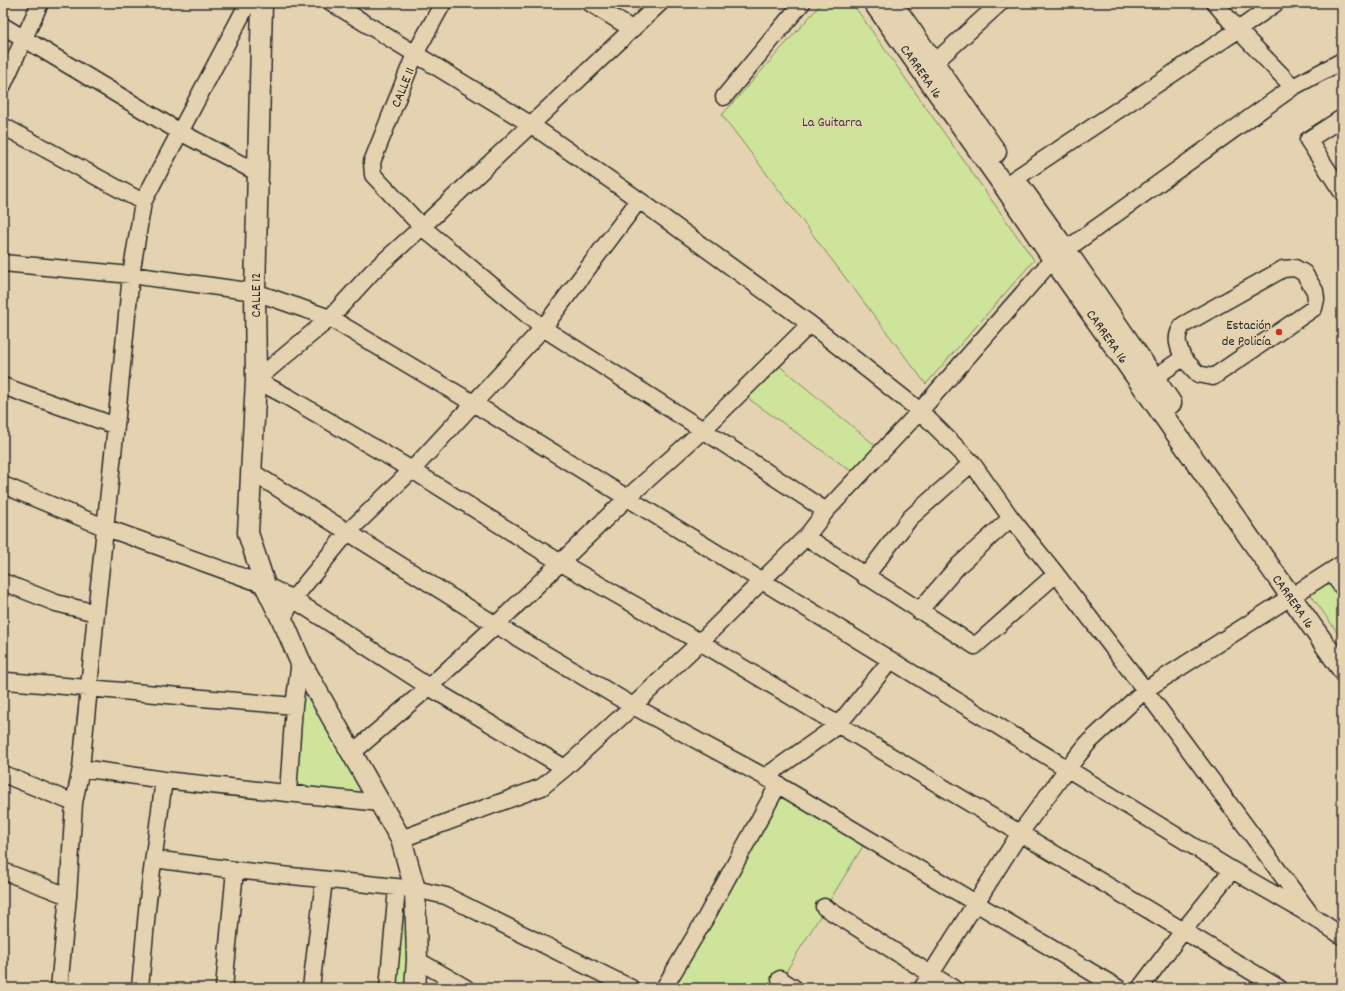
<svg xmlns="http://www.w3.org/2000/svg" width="1345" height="991" viewBox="0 0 1345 991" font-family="Dekko,sans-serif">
	<rect width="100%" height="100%" fill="#e5d2b0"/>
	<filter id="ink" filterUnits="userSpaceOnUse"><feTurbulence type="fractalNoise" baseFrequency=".025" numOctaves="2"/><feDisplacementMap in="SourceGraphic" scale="8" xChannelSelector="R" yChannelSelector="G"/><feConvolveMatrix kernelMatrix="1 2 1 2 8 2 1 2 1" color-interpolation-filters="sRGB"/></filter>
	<g filter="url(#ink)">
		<path fill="#cde49a" stroke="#7c8862" d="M 822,3 L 852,3 L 1034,260 L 926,384 L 722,115 Z
			M 777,364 L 876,446 L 851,471 L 746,397 Z
			M 1330,578 L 1342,595 L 1342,639 L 1309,592 Z
			M 302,677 L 370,798 L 293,789 Z
			M 780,794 L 863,846 L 776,988 L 669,988 Z
			M 400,892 L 410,894 L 409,988 L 391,988 Z"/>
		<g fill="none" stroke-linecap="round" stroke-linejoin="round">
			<g stroke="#2b2b2b" stroke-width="19">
				<path id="minor" d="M 332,3 L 530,124 L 639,200 L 810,324 L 920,411 L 972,463 L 1011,518 L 1056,574 L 1145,690 L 1309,912
					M 443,3 L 415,54 L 372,162 L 373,175 L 422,227 L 543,328 L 703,430 L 826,511
					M 590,3 L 632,29
					M 660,3 L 422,227 L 372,272 L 330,318 L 256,380 L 288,397 L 412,470 L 561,563 L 700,642 L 1279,988
					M 1215,3 L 1238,30 L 1293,87
					M 3,26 L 180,132 L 258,173
					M 925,71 L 1000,3
					M 3,85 L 40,3
					M 724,97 L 802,3
					M 1342,118 L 1308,140 L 1342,192
					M 3,126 L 143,202
					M 1004,186 L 1238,30 L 1276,3
					M 3,263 L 131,275 L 255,292 L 330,318 L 473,403 L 1232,870 L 1312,916 L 1342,936
					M 1145,384 L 1183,358 C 1178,345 1174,338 1183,325 L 1283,269 L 1295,268 L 1304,273 L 1315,291 L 1316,299 L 1314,308 L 1213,377 L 1198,374 L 1183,358
					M 3,386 L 116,426
					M 252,472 L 496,625 L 633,706 L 765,777 L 1118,988
					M 3,485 L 104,527 L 265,585 L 293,599 L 429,687 L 565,768
					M 806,537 L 975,646 L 1056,574
					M 1331,572 L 1342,587
					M 865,577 L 910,518 L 972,463
					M 3,582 L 56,603 L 96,613
					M 919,611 L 958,566 L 1011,518
					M 282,620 L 293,599 L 348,532 L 412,470 L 543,328 L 639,200
					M 3,680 L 7,681 L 294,706
					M 352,753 L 429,687 L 496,625 L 627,498 L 703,430 L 810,324
					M 81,768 L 164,780 L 380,803
					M 3,774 L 74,803
					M 765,777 L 838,725 L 891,660
					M 288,793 L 294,706 L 300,661
					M 401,839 L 542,787 L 565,768 L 633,706 L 700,642 L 806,537 L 826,511 L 920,411 L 1053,259 L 1293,87 L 1342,61
					M 154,859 L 235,870 L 415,889 L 446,896 L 631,988
					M 3,871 L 68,896
					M 824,907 L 953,988
					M 417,960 L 466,988
					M 780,979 L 794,988
					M 59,988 L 68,896 L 74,803 L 81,768 L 89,688 L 96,613 L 116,426 L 131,275 L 143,202 L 248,3
					M 140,988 L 148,900 L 164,780
					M 224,988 L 235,870
					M 311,988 L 324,880
					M 388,988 L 397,888
					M 664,988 L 705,919 L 778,785
					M 922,988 L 1020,833 L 1067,769 L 1088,743 L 1145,690 L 1342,564
					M 1140,988 L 1183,931 L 1232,870"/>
			</g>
			<g stroke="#2b2b2b" stroke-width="23">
				<path id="major" d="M 262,3 L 255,292 L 256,380 L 248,533 L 265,585 L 286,628 L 300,661 L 380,803 L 401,839 L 415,889 L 417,960 L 415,988
					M 874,3 L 1004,186 L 1053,259 L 1342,669
					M 892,3 L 996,152
					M 1021,188 L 1065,249 L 1171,403"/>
			</g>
			<use href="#minor" stroke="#e5d2b0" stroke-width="16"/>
			<use href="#major" stroke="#e5d2b0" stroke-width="20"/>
		</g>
	</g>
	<circle fill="#c8321e" stroke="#e5d2b0" stroke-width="1.5" cx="1279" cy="332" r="4"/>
	<g text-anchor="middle" stroke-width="3" stroke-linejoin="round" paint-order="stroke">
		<g font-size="14" fill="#2b2b2b" stroke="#e5d2b0">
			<text transform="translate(922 71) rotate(55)" y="5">CARRERA 16</text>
			<text transform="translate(402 87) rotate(-68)" y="5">CALLE 11</text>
			<text transform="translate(255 295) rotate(-90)" y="5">CALLE 12</text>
			<text transform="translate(1108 336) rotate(55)" y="5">CARRERA 16</text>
			<text transform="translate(1294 601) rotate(55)" y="5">CARRERA 16</text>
		</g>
		<g font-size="14" fill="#3b3e36" stroke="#e5d2b0">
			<text x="832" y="126">La Guitarra</text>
		</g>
		<g font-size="14" fill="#2b2b2b" stroke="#e5d2b0" text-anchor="end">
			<text x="1271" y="329">Estación<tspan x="1271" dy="16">de Policía</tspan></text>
		</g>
	</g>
	<rect width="1345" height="991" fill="none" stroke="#e5d2b0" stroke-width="16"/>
	<rect x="8" y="8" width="1329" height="975" fill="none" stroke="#2b2b2b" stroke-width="1.5" filter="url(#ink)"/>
</svg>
